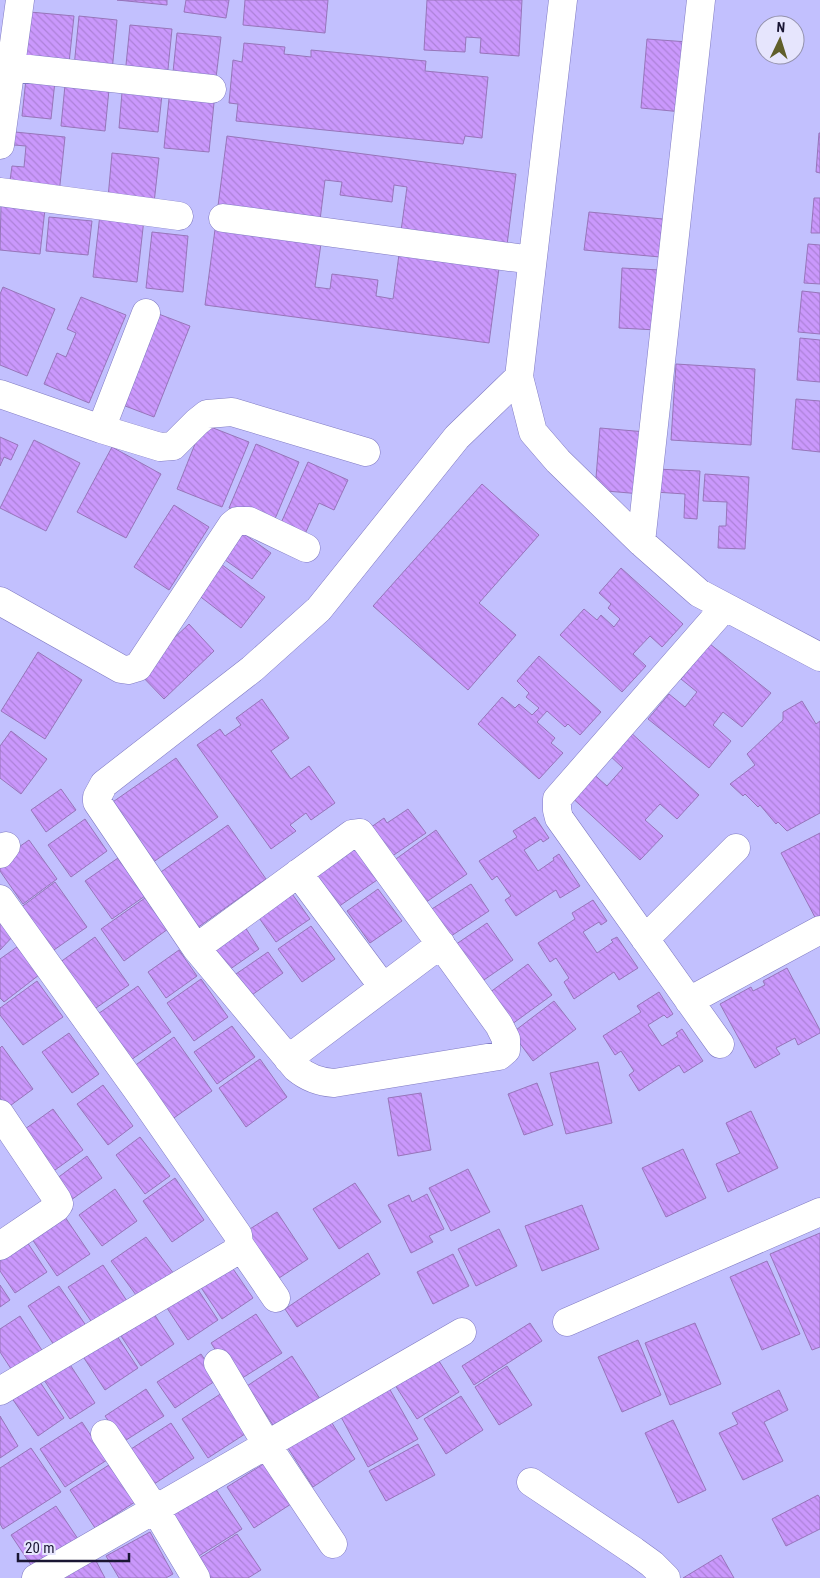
<svg xmlns="http://www.w3.org/2000/svg" width="820" height="1578" viewBox="0 0 820 1578" font-family="'Roboto Condensed',sans-serif">
	<defs>
		<pattern id="building-back-hatch" width="6" height="6" patternUnits="userSpaceOnUse" patternTransform="scale(1.25)"><rect width="6" height="6" fill="#ca98fc"/><path d="M-1 5l2 2M0 0l6 6M5-1l2 2" fill="none" stroke="#ad82d8"/></pattern>
	</defs>
	<rect width="100%" height="100%" fill="#c2c0fe"/>
	<path fill="url(#building-back-hatch)" stroke="#9775ba" d="M 117,0 L 167,0 L 167,5 Z
		M 186,0 L 229,0 L 226,18 L 184,12 Z
		M 245,0 L 328,0 L 325,33 L 243,25 Z
		M 427,0 L 522,0 L 519,56 L 480,53 L 481,38 L 466,37 L 465,52 L 424,50 Z
		M 30,12 L 74,16 L 69,63 L 25,59 Z
		M 79,16 L 117,20 L 112,71 L 74,67 Z
		M 130,25 L 172,29 L 167,79 L 125,75 Z
		M 177,33 L 221,37 L 215,86 L 172,82 Z
		M 647,39 L 688,42 L 682,112 L 641,108 Z
		M 244,43 L 285,47 L 284,54 L 311,57 L 311,50 L 426,61 L 425,71 L 488,77 L 482,138 L 465,136 L 463,144 L 236,121 L 238,104 L 229,103 L 233,60 L 242,62 Z
		M 66,75 L 110,79 L 105,131 L 61,126 Z
		M 26,79 L 55,81 L 51,119 L 22,116 Z
		M 123,81 L 163,85 L 158,132 L 119,128 Z
		M 170,89 L 215,93 L 209,152 L 164,148 Z
		M 15,132 L 65,137 L 59,194 L 9,188 L 12,166 L 24,167 L 26,146 L 14,145 Z
		M 819,133 L 820,133 L 820,173 L 816,172 Z
		M 227,136 L 516,174 L 507,245 L 401,231 L 407,187 L 394,185 L 392,202 L 340,195 L 342,182 L 325,180 L 320,220 L 218,206 Z
		M 112,153 L 159,158 L 154,203 L 108,198 Z
		M 814,198 L 820,198 L 820,233 L 811,233 Z
		M 1,205 L 45,209 L 40,254 L 0,250 Z
		M 589,212 L 663,219 L 660,257 L 584,250 Z
		M 100,214 L 144,219 L 137,282 L 93,277 Z
		M 49,217 L 92,221 L 88,255 L 46,251 Z
		M 216,222 L 322,236 L 315,287 L 330,289 L 332,274 L 378,280 L 376,296 L 393,299 L 400,247 L 500,261 L 489,343 L 205,305 Z
		M 152,232 L 188,236 L 183,292 L 146,288 Z
		M 808,244 L 820,245 L 820,284 L 804,283 Z
		M 622,268 L 660,270 L 657,330 L 619,328 Z
		M 3,287 L 55,309 L 27,376 L 0,365 L 0,294 Z
		M 802,291 L 820,293 L 820,334 L 798,332 Z
		M 81,297 L 126,315 L 89,403 L 44,384 L 57,353 L 66,357 L 76,333 L 67,329 Z
		M 156,313 L 190,326 L 154,417 L 120,404 Z
		M 800,338 L 820,340 L 820,382 L 797,380 Z
		M 676,364 L 755,369 L 751,445 L 671,440 Z
		M 796,399 L 820,401 L 820,452 L 792,449 Z
		M 203,424 L 249,442 L 222,507 L 177,489 Z
		M 600,428 L 646,432 L 641,494 L 595,490 Z
		M 0,437 L 18,445 L 11,460 L 4,457 L 0,466 Z
		M 34,440 L 80,463 L 46,531 L 0,508 Z
		M 256,444 L 299,462 L 272,526 L 229,508 Z
		M 112,447 L 161,474 L 126,538 L 77,512 Z
		M 308,462 L 348,480 L 334,510 L 319,503 L 305,534 L 281,523 Z
		M 656,469 L 700,471 L 697,519 L 684,518 L 685,494 L 655,492 Z
		M 705,474 L 749,477 L 745,549 L 718,548 L 719,526 L 726,526 L 727,502 L 703,501 Z
		M 482,484 L 539,535 L 479,603 L 516,635 L 468,690 L 373,606 Z
		M 174,505 L 209,527 L 169,590 L 134,567 Z
		M 237,529 L 271,553 L 252,579 L 218,555 Z
		M 217,561 L 265,597 L 241,628 L 193,591 Z
		M 621,568 L 683,624 L 662,647 L 650,636 L 633,654 L 646,666 L 622,692 L 560,635 L 584,609 L 597,620 L 601,615 L 614,627 L 620,619 L 608,608 L 611,604 L 599,593 Z
		M 189,624 L 214,651 L 164,699 L 138,672 Z
		M 710,644 L 771,693 L 742,727 L 723,712 L 713,725 L 731,741 L 709,768 L 648,719 L 669,694 L 685,707 L 697,692 L 681,679 Z
		M 38,652 L 82,680 L 45,739 L 1,711 Z
		M 539,656 L 601,712 L 580,735 L 568,724 L 565,727 L 547,711 L 537,722 L 555,738 L 551,743 L 563,753 L 539,779 L 478,724 L 502,697 L 515,708 L 519,704 L 532,715 L 539,708 L 526,697 L 529,693 L 517,681 Z
		M 262,699 L 289,738 L 271,751 L 291,779 L 309,766 L 335,803 L 311,820 L 306,813 L 290,825 L 296,831 L 271,849 L 197,745 L 220,729 L 225,736 L 241,725 L 236,718 Z
		M 802,701 L 816,724 L 820,721 L 820,813 L 787,831 L 778,822 L 776,824 L 760,805 L 758,807 L 745,794 L 743,796 L 730,784 L 755,765 L 747,754 L 783,720 L 783,712 Z
		M 628,730 L 699,795 L 677,819 L 660,804 L 645,820 L 663,836 L 640,860 L 568,794 L 590,771 L 607,786 L 623,768 L 607,753 Z
		M 11,731 L 47,759 L 21,794 L 0,778 L 0,746 Z
		M 176,758 L 218,817 L 149,865 L 107,806 Z
		M 61,789 L 76,810 L 46,832 L 31,810 Z
		M 408,809 L 426,833 L 388,859 L 367,830 L 384,818 L 387,823 Z
		M 535,817 L 549,838 L 543,842 L 541,839 L 524,850 L 538,871 L 554,860 L 553,858 L 559,854 L 580,886 L 560,898 L 556,890 L 516,916 L 505,900 L 511,896 L 497,876 L 492,880 L 479,861 L 517,837 L 513,831 Z
		M 85,819 L 107,851 L 71,877 L 48,845 Z
		M 228,825 L 266,879 L 197,928 L 158,874 Z
		M 436,830 L 467,874 L 419,907 L 389,864 Z
		M 820,833 L 820,920 L 817,921 L 781,853 Z
		M 29,840 L 57,879 L 23,904 L 0,871 L 0,860 Z
		M 356,844 L 380,878 L 338,907 L 315,873 Z
		M 118,858 L 145,896 L 112,919 L 85,881 Z
		M 55,882 L 87,927 L 51,952 L 20,908 Z
		M 471,884 L 489,911 L 442,942 L 424,914 Z
		M 378,889 L 402,921 L 370,943 L 347,911 Z
		M 290,891 L 310,919 L 276,942 L 257,915 Z
		M 145,898 L 168,929 L 124,961 L 101,929 Z
		M 593,900 L 607,921 L 601,925 L 599,922 L 583,932 L 597,953 L 613,942 L 611,940 L 617,937 L 638,968 L 619,980 L 614,972 L 574,999 L 564,982 L 569,978 L 556,958 L 550,962 L 538,943 L 575,919 L 572,913 Z
		M 0,918 L 16,933 L 0,950 Z
		M 487,923 L 513,960 L 478,984 L 452,947 Z
		M 311,926 L 335,959 L 302,982 L 278,949 Z
		M 245,927 L 259,949 L 226,972 L 210,951 Z
		M 95,937 L 129,985 L 93,1010 L 59,963 Z
		M 17,947 L 39,975 L 4,1002 L 0,998 L 0,959 Z
		M 179,950 L 197,976 L 166,998 L 148,972 Z
		M 268,952 L 283,973 L 249,997 L 233,976 Z
		M 528,964 L 552,995 L 508,1027 L 485,996 Z
		M 787,968 L 820,1030 L 820,1033 L 798,1045 L 795,1038 L 776,1048 L 780,1054 L 755,1068 L 720,1004 L 751,987 L 753,991 L 765,985 L 763,981 Z
		M 201,979 L 228,1017 L 194,1041 L 167,1003 Z
		M 37,981 L 63,1017 L 23,1045 L 0,1015 L 0,1008 Z
		M 138,986 L 171,1032 L 128,1062 L 95,1016 Z
		M 659,992 L 673,1014 L 667,1018 L 664,1015 L 648,1025 L 662,1046 L 678,1036 L 676,1033 L 682,1029 L 703,1061 L 684,1073 L 679,1065 L 639,1091 L 629,1075 L 634,1071 L 621,1051 L 615,1055 L 603,1036 L 641,1012 L 637,1006 Z
		M 554,1001 L 576,1029 L 533,1061 L 512,1033 Z
		M 232,1026 L 255,1057 L 217,1084 L 194,1052 Z
		M 69,1033 L 99,1074 L 72,1093 L 42,1052 Z
		M 174,1037 L 212,1091 L 171,1120 L 133,1067 Z
		M 2,1046 L 33,1089 L 7,1108 L 0,1098 L 0,1048 Z
		M 260,1059 L 287,1097 L 246,1127 L 219,1088 Z
		M 598,1062 L 612,1123 L 566,1134 L 550,1073 Z
		M 537,1083 L 553,1125 L 524,1135 L 508,1094 Z
		M 103,1085 L 133,1126 L 108,1145 L 77,1104 Z
		M 421,1093 L 431,1150 L 398,1156 L 388,1098 Z
		M 53,1109 L 83,1150 L 48,1175 L 18,1134 Z
		M 751,1111 L 778,1168 L 728,1192 L 716,1164 L 740,1153 L 726,1123 Z
		M 140,1137 L 170,1176 L 145,1194 L 116,1155 Z
		M 683,1149 L 706,1198 L 666,1217 L 642,1168 Z
		M 87,1156 L 102,1178 L 71,1200 L 56,1179 Z
		M 468,1169 L 490,1212 L 451,1231 L 429,1188 Z
		M 175,1178 L 204,1220 L 172,1242 L 143,1201 Z
		M 355,1183 L 381,1222 L 339,1249 L 313,1209 Z
		M 115,1189 L 137,1221 L 102,1246 L 79,1215 Z
		M 427,1194 L 444,1229 L 429,1236 L 433,1242 L 411,1253 L 388,1205 L 409,1195 L 412,1202 Z
		M 582,1205 L 599,1249 L 542,1271 L 525,1226 Z
		M 277,1212 L 308,1259 L 276,1280 L 245,1232 Z
		M 65,1217 L 90,1254 L 57,1276 L 32,1239 Z
		M 499,1229 L 517,1266 L 476,1286 L 458,1249 Z
		M 820,1233 L 820,1347 L 812,1350 L 770,1254 Z
		M 23,1236 L 47,1272 L 15,1293 L 0,1271 L 0,1251 Z
		M 146,1237 L 174,1274 L 139,1299 L 111,1261 Z
		M 368,1253 L 380,1274 L 297,1327 L 285,1309 Z
		M 453,1254 L 469,1286 L 433,1304 L 417,1272 Z
		M 767,1261 L 800,1334 L 762,1350 L 730,1277 Z
		M 229,1263 L 253,1298 L 222,1319 L 198,1283 Z
		M 103,1265 L 127,1301 L 93,1324 L 68,1287 Z
		M 0,1285 L 10,1300 L 0,1307 Z
		M 195,1285 L 218,1320 L 188,1340 L 165,1305 Z
		M 59,1286 L 87,1327 L 56,1348 L 28,1306 Z
		M 154,1314 L 174,1344 L 141,1366 L 121,1336 Z
		M 256,1314 L 282,1353 L 236,1382 L 211,1343 Z
		M 20,1316 L 45,1355 L 15,1375 L 0,1352 L 0,1329 Z
		M 530,1323 L 542,1341 L 474,1385 L 462,1366 Z
		M 695,1323 L 721,1384 L 670,1405 L 645,1343 Z
		M 115,1333 L 138,1368 L 105,1390 L 82,1355 Z
		M 638,1340 L 661,1395 L 622,1412 L 598,1357 Z
		M 201,1354 L 218,1379 L 175,1408 L 157,1382 Z
		M 292,1356 L 320,1399 L 275,1428 L 247,1386 Z
		M 437,1358 L 459,1392 L 417,1419 L 395,1385 Z
		M 67,1360 L 95,1403 L 70,1419 L 42,1377 Z
		M 507,1366 L 532,1405 L 499,1425 L 475,1387 Z
		M 36,1376 L 64,1418 L 38,1436 L 9,1394 Z
		M 389,1388 L 418,1439 L 368,1467 L 340,1415 Z
		M 146,1389 L 164,1416 L 123,1442 L 105,1416 Z
		M 779,1390 L 788,1410 L 764,1422 L 783,1461 L 743,1480 L 719,1433 L 738,1424 L 732,1413 Z
		M 222,1393 L 248,1432 L 208,1458 L 182,1419 Z
		M 461,1396 L 483,1430 L 446,1454 L 424,1419 Z
		M 0,1416 L 18,1446 L 0,1458 Z
		M 330,1420 L 355,1459 L 313,1487 L 288,1448 Z
		M 673,1420 L 706,1490 L 678,1503 L 645,1433 Z
		M 82,1422 L 107,1460 L 65,1487 L 40,1449 Z
		M 171,1423 L 194,1458 L 151,1486 L 128,1451 Z
		M 418,1444 L 435,1475 L 386,1501 L 369,1471 Z
		M 31,1448 L 61,1492 L 3,1529 L 0,1524 L 0,1468 Z
		M 112,1463 L 138,1500 L 95,1528 L 70,1490 Z
		M 265,1463 L 291,1504 L 254,1528 L 227,1487 Z
		M 215,1488 L 242,1529 L 194,1559 L 167,1518 Z
		M 818,1495 L 820,1498 L 820,1529 L 786,1546 L 772,1519 Z
		M 56,1506 L 78,1539 L 33,1568 L 11,1535 Z
		M 150,1532 L 173,1574 L 166,1578 L 119,1578 L 106,1556 Z
		M 237,1534 L 261,1570 L 248,1578 L 211,1578 L 198,1559 Z
		M 721,1555 L 734,1578 L 683,1578 Z
		M 95,1559 L 105,1578 L 59,1578 Z"/>
	<g fill="none" stroke-linecap="round" stroke-linejoin="round">
		<g stroke="#807bc3" stroke-width="29">
			<path id="street" d="M 563,0 L 519,377 L 533,432 L 558,461 L 641,542 L 699,593 L 820,657
				M 11,67 L 212,89
				M 0,145 L 20,0
				M 0,192 L 179,216
				M 223,218 L 532,260
				M 0,394 L 101,429 L 160,447 L 173,446 L 197,422 L 207,414 L 232,412 L 366,452
				M 101,429 L 146,313
				M 641,542 L 701,0
				M 0,601 L 121,669 L 128,670 L 138,667 L 232,525 L 237,521 L 249,521 L 306,548
				M 0,854 L 6,846
				M 298,873 L 383,987
				M 0,899 L 138,1091 L 238,1235 L 239,1244 L 235,1252 L 0,1391
				M 645,939 L 736,848
				M 196,948 L 352,834 L 360,833 L 499,1025 L 506,1039 L 506,1050 L 499,1056 L 334,1083 C 319,1082 308,1078 296,1068 L 196,948 L 97,802 L 97,797 L 104,784 L 252,669 L 319,609 L 457,437 L 519,377
				M 689,1001 L 820,930
				M 720,1044 L 559,818 L 557,810 L 557,799 L 724,608
				M 288,1059 L 441,944
				M 0,1114 L 57,1199 L 59,1204 L 56,1208 L 0,1246
				M 239,1244 L 276,1298
				M 567,1322 L 820,1212
				M 218,1363 L 267,1445 L 333,1544
				M 105,1434 L 155,1509 L 196,1578
				M 531,1482 L 634,1551 L 652,1564 L 666,1578
				M 36,1578 L 462,1332"/>
		</g>
		<use href="#street" stroke="#fff" stroke-width="28"/>
	</g>
	<g transform="translate(780 40) rotate(4)"><circle r="24" fill="#e6e5fd" stroke="#9492ac"/>
	<path d="M0-4L9 19L0 12L-9 19Z" fill="#605e2a"/>
	<text y="-8" font-size="14" font-weight="bold" text-anchor="middle" fill="#1a1633">N</text>
	</g>
	<path d="M18 1553v8h111v-8" fill="none" stroke="#1a1633" stroke-width="2.5"/>
	<text x="25" y="1553" font-size="15" fill="#1a1633" stroke="#e6e5fd" stroke-width="4" paint-order="stroke">20 m</text>
</svg>
